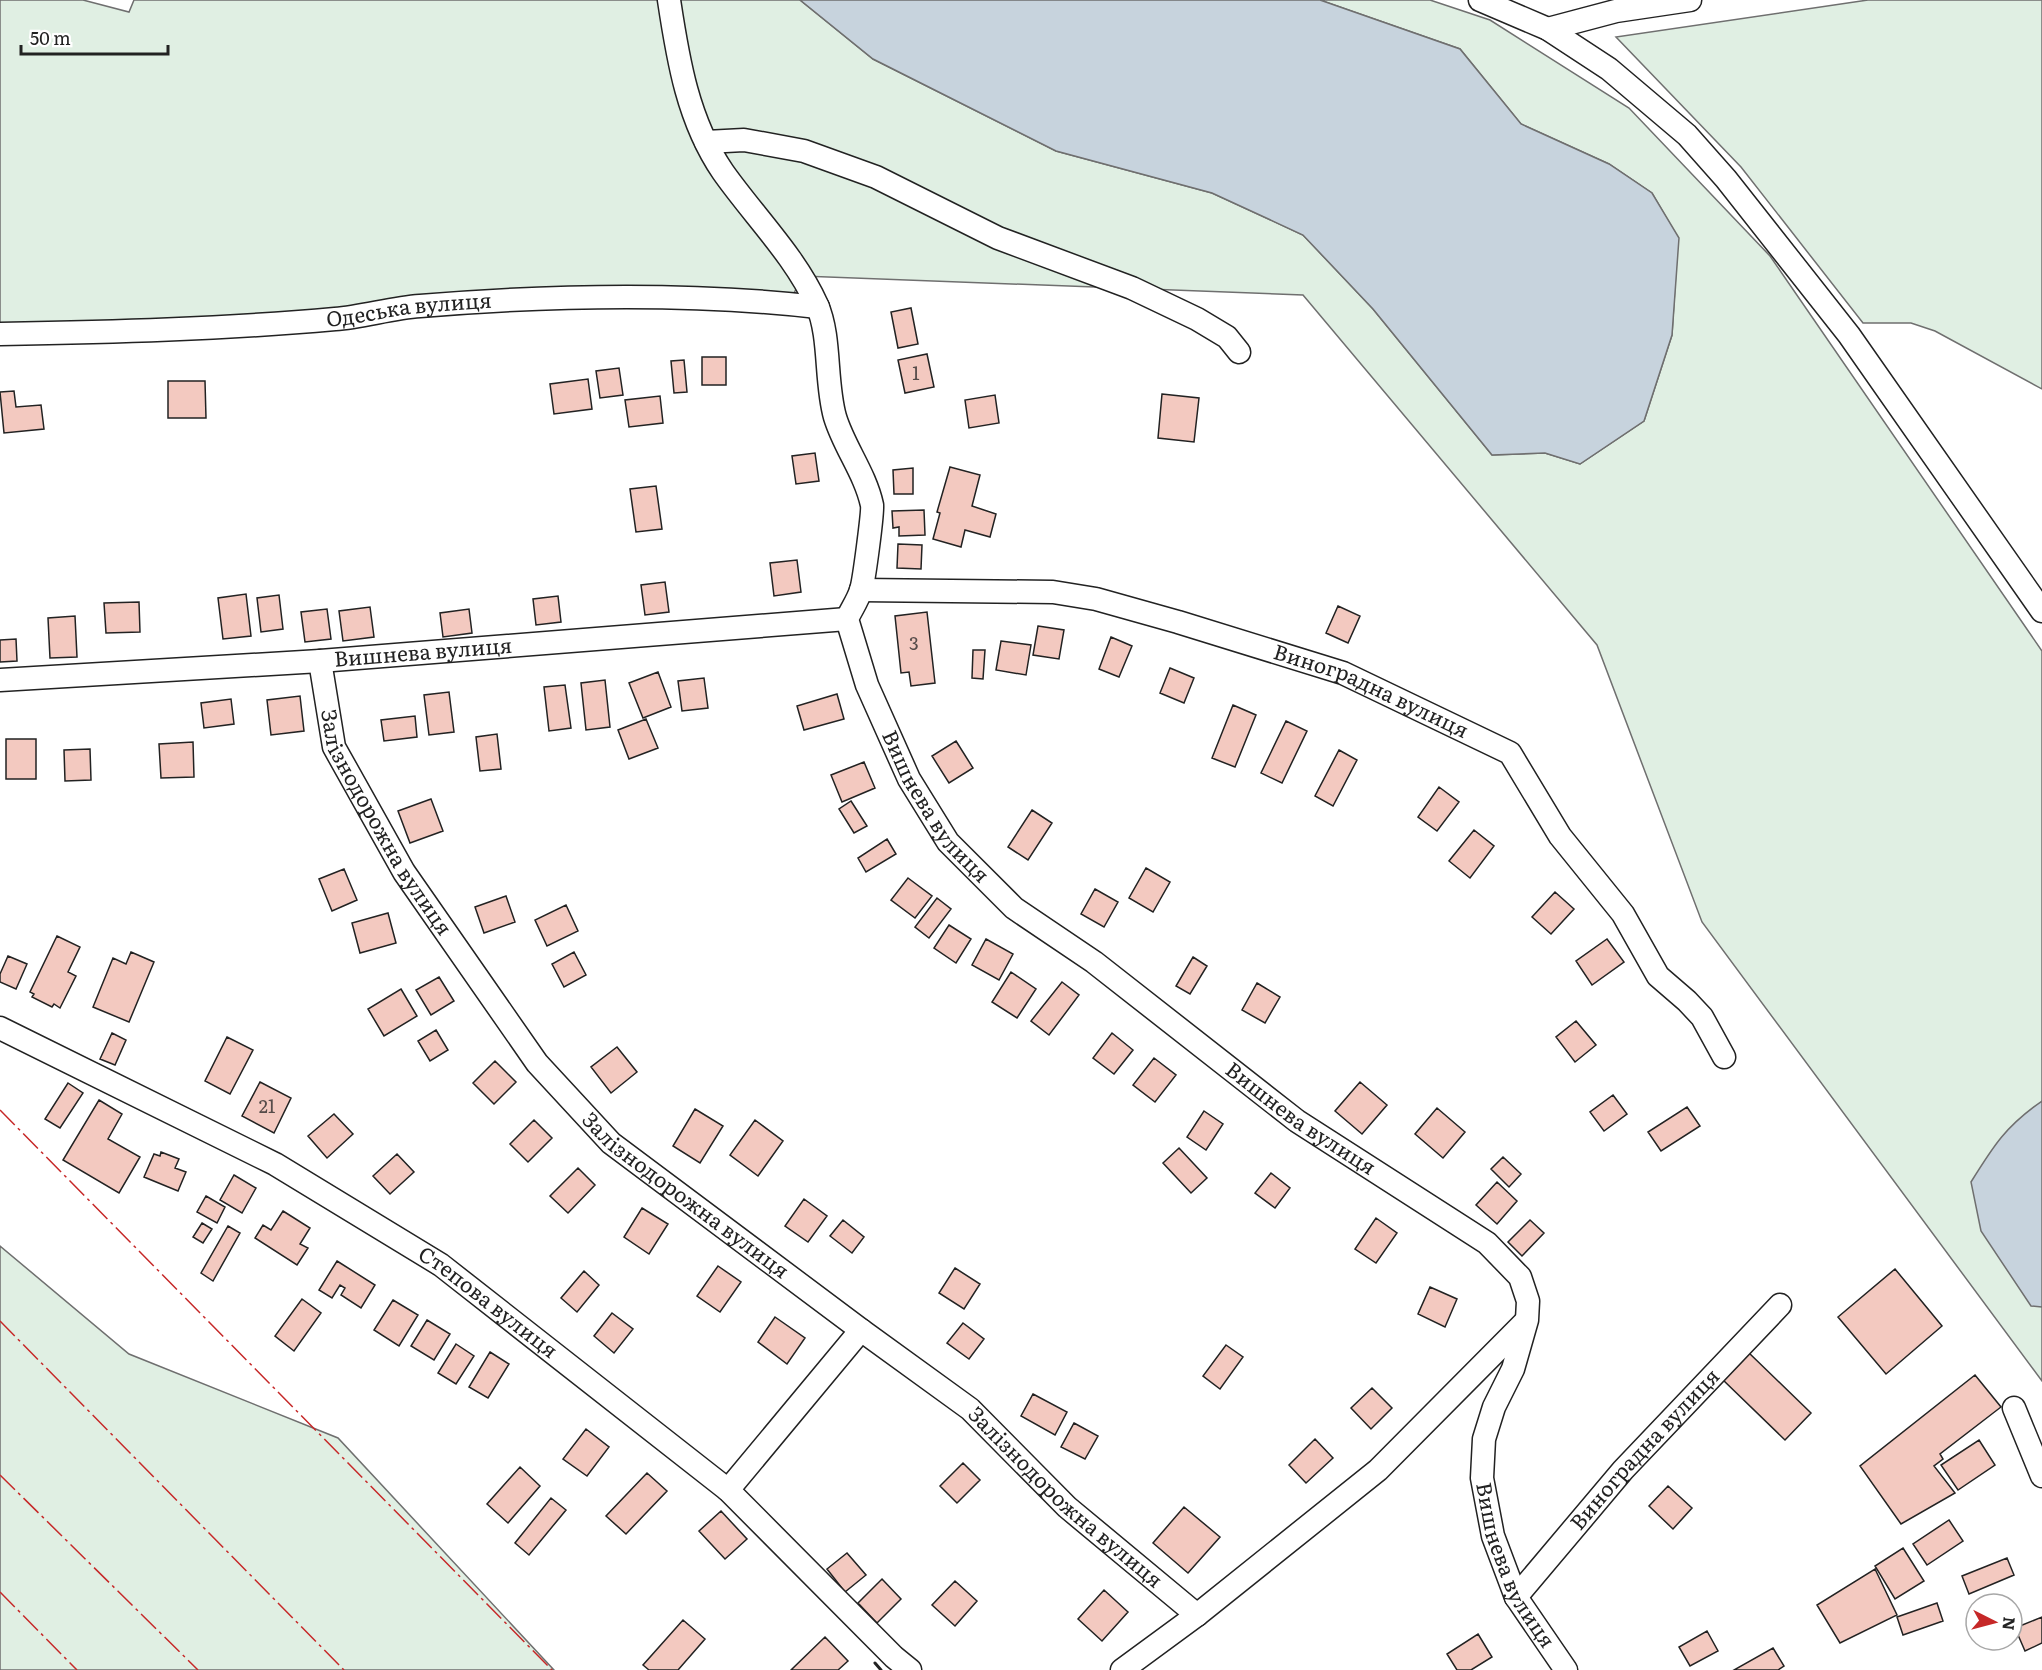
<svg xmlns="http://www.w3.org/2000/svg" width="2042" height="1670" viewBox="0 0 2042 1670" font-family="Literata,serif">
	<rect width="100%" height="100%" fill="#fff"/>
	<path fill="#e0efe3" stroke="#6f6f6f" stroke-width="1.5" d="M 0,0 L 83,0 L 129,12 L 134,0 L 800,0 L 873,59 L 1056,151 L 1212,193 L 1303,235 L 1373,309 L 1492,455 L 1545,453 L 1580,464 L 1644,421 L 1672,335 L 1678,238 L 1652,193 L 1609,164 L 1521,124 L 1460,49 L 1320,0 L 1430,0 L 1490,20 L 1629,108 L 1770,256 L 2042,651 L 2042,1381 L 1702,922 L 1597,645 L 1303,295 L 802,276 L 789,304 L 659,296 L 0,334 Z
		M 1868,0 L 2042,0 L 2042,389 L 1935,331 L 1911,323 L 1863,323 L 1741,167 L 1616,37 Z
		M 0,1246 L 129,1354 L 338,1438 L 554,1670 L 0,1670 Z"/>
	<path fill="#c7d3dd" stroke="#6f6f6f" stroke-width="1.5" d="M 800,0 L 1320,0 L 1460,49 L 1521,124 L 1609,164 L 1652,193 L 1679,238 L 1672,335 L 1644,421 L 1580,464 L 1545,453 L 1492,455 L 1373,309 L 1303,235 L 1212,193 L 1056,151 L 873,59 Z
		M 2042,1101 L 2042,1307 L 2031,1306 L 1981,1231 L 1971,1182 C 1994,1145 2006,1126 2042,1101 Z"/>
	<path fill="#f3c9c0" stroke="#222" stroke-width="1.5" d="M 911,308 L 918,344 L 898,348 L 891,312 Z
		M 927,354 L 934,387 L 905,393 L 898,360 Z
		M 702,357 L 726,357 L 726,385 L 702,385 Z
		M 684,360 L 687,392 L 674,393 L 671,361 Z
		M 619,368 L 623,395 L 600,398 L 596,371 Z
		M 588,379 L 592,409 L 554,414 L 550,384 Z
		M 168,381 L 205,381 L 206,418 L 168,418 Z
		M 14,391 L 16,407 L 41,405 L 44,429 L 4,433 L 0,392 Z
		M 1162,394 L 1199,398 L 1194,442 L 1158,438 Z
		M 995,395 L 999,423 L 969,428 L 965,400 Z
		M 660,396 L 663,423 L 629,427 L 625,400 Z
		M 815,453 L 819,481 L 796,484 L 792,456 Z
		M 950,467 L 980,475 L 972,506 L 996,514 L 990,537 L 965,530 L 961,547 L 933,539 L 940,513 L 937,512 Z
		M 913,468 L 913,494 L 894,494 L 893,470 Z
		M 656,486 L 662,529 L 636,532 L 630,489 Z
		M 924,510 L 925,535 L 899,536 L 899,527 L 893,528 L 892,511 Z
		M 898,544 L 922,545 L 921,569 L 897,568 Z
		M 797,560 L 801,592 L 774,596 L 770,563 Z
		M 665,582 L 669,612 L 645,615 L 641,585 Z
		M 246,594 L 251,636 L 223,639 L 218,598 Z
		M 279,595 L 283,629 L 261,632 L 257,598 Z
		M 558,596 L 561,622 L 536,625 L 533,599 Z
		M 139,602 L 140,632 L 106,633 L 104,603 Z
		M 1338,606 L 1360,616 L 1348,643 L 1326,633 Z
		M 370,607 L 374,637 L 343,641 L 339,611 Z
		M 327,609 L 331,639 L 305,642 L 301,612 Z
		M 469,609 L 472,633 L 443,637 L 440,613 Z
		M 927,612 L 935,683 L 911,686 L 909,672 L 901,673 L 895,616 Z
		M 75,616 L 77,657 L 50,658 L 48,618 Z
		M 1038,626 L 1064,630 L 1059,659 L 1033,655 Z
		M 1111,637 L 1132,646 L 1119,677 L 1099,669 Z
		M 16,639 L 17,661 L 0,662 L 0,640 Z
		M 1001,641 L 1031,645 L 1026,675 L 996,670 Z
		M 973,650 L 985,650 L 983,679 L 972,678 Z
		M 1170,668 L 1194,678 L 1184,703 L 1160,693 Z
		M 658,672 L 671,707 L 643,718 L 629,683 Z
		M 704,678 L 708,708 L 682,711 L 678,681 Z
		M 605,680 L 610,727 L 586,730 L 581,683 Z
		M 565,685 L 571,728 L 549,731 L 544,687 Z
		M 449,692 L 454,732 L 429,735 L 424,695 Z
		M 837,694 L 844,719 L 804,730 L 797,706 Z
		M 300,696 L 304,731 L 271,735 L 267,700 Z
		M 231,699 L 234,724 L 204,728 L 201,703 Z
		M 1233,705 L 1256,715 L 1235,767 L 1212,758 Z
		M 415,716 L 417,737 L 384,741 L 381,720 Z
		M 646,719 L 658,748 L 629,759 L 618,730 Z
		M 1286,721 L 1307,731 L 1282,783 L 1261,773 Z
		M 497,734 L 501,769 L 480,771 L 476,737 Z
		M 6,739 L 36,739 L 36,779 L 6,779 Z
		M 956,741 L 973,768 L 949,783 L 932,756 Z
		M 193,742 L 194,777 L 161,778 L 159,744 Z
		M 90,749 L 91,780 L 65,781 L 64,750 Z
		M 1339,750 L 1357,760 L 1333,806 L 1315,796 Z
		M 864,762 L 875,788 L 842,802 L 831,775 Z
		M 1439,787 L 1459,802 L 1437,831 L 1418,817 Z
		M 431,799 L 443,831 L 410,843 L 398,811 Z
		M 851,801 L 867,826 L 854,833 L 839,809 Z
		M 1032,810 L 1052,823 L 1028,860 L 1008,847 Z
		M 1474,830 L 1494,846 L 1470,878 L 1449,861 Z
		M 887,839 L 896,854 L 866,872 L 858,858 Z
		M 1146,868 L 1170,882 L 1153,912 L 1129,898 Z
		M 344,869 L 357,900 L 332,911 L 319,879 Z
		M 908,878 L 932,896 L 915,918 L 891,900 Z
		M 1095,889 L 1118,902 L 1104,927 L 1081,914 Z
		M 1555,892 L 1574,909 L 1551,934 L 1532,917 Z
		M 506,896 L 515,922 L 484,933 L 475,907 Z
		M 937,898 L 951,909 L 929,938 L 915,927 Z
		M 566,905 L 578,931 L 547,946 L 535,920 Z
		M 388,913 L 396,943 L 360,953 L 352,923 Z
		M 949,925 L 971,939 L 956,963 L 934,948 Z
		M 57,936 L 80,947 L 68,972 L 76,976 L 60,1008 L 54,1004 L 52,1007 L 32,997 L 34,994 L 30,992 Z
		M 986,939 L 1013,954 L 999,980 L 972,965 Z
		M 1607,939 L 1624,962 L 1592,985 L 1576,961 Z
		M 131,952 L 154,962 L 129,1022 L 93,1007 L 113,958 L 126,964 Z
		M 574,952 L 586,975 L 564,987 L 552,964 Z
		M 8,956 L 27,964 L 16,989 L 0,982 L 0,974 Z
		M 1193,957 L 1207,966 L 1190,994 L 1176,986 Z
		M 1011,972 L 1036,989 L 1017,1018 L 992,1002 Z
		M 439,977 L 454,1001 L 431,1015 L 416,990 Z
		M 1062,982 L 1079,995 L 1049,1035 L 1031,1021 Z
		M 1257,983 L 1280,997 L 1265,1023 L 1242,1010 Z
		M 401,989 L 417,1016 L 384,1036 L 368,1009 Z
		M 1576,1021 L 1596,1045 L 1575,1062 L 1556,1037 Z
		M 436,1030 L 448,1050 L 430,1061 L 418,1041 Z
		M 112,1033 L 126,1040 L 115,1065 L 100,1059 Z
		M 1112,1033 L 1133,1050 L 1114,1074 L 1093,1058 Z
		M 227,1037 L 253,1050 L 230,1094 L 205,1081 Z
		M 617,1047 L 637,1072 L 611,1093 L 591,1067 Z
		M 1154,1058 L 1176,1075 L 1155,1102 L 1133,1085 Z
		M 495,1061 L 516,1082 L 494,1104 L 473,1083 Z
		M 260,1082 L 291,1098 L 274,1133 L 242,1116 Z
		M 1360,1082 L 1387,1105 L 1362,1134 L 1335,1111 Z
		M 68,1083 L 83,1093 L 60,1128 L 45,1119 Z
		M 1613,1095 L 1627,1114 L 1604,1131 L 1590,1112 Z
		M 99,1100 L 122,1114 L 108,1139 L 140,1157 L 119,1193 L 63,1160 Z
		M 1687,1107 L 1700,1126 L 1661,1151 L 1648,1132 Z
		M 1437,1108 L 1465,1132 L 1443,1158 L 1415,1134 Z
		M 695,1109 L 723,1126 L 700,1163 L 673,1146 Z
		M 1204,1111 L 1223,1124 L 1206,1150 L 1187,1137 Z
		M 334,1114 L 353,1134 L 327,1158 L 308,1136 Z
		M 534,1120 L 552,1138 L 528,1162 L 510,1144 Z
		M 755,1120 L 783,1141 L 758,1176 L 730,1155 Z
		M 1179,1148 L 1207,1178 L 1191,1193 L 1163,1163 Z
		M 161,1152 L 179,1159 L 175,1168 L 186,1172 L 178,1191 L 144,1177 L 154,1154 L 160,1156 Z
		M 397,1154 L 414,1172 L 390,1194 L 373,1176 Z
		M 1503,1157 L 1521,1174 L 1509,1187 L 1491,1169 Z
		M 578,1168 L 595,1185 L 568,1213 L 550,1196 Z
		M 1271,1173 L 1290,1188 L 1275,1208 L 1255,1193 Z
		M 234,1175 L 256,1188 L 242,1213 L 220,1200 Z
		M 1497,1182 L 1517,1201 L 1497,1224 L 1476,1205 Z
		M 206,1196 L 225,1207 L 217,1223 L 197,1212 Z
		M 804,1199 L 827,1216 L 808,1242 L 785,1226 Z
		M 642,1208 L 668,1224 L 649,1254 L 624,1237 Z
		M 283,1211 L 310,1228 L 300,1244 L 308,1248 L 297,1265 L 255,1238 L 263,1225 L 271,1230 Z
		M 1376,1218 L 1397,1233 L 1376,1263 L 1355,1249 Z
		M 843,1220 L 864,1237 L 852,1253 L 830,1236 Z
		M 1530,1220 L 1544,1233 L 1522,1256 L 1508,1242 Z
		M 202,1223 L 212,1229 L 203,1243 L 193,1237 Z
		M 228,1226 L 240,1233 L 213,1281 L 201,1273 Z
		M 337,1261 L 375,1285 L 361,1308 L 341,1295 L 345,1288 L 340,1285 L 332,1298 L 319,1290 Z
		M 718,1266 L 741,1282 L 720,1312 L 697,1296 Z
		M 955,1268 L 980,1284 L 964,1309 L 939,1293 Z
		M 1895,1269 L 1942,1326 L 1886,1374 L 1838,1317 Z
		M 584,1271 L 599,1285 L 577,1312 L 561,1298 Z
		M 1430,1287 L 1457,1299 L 1445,1327 L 1418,1314 Z
		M 302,1299 L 321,1313 L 294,1351 L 275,1336 Z
		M 393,1300 L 418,1315 L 399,1346 L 374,1330 Z
		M 612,1313 L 633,1329 L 614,1353 L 594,1336 Z
		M 775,1317 L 805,1338 L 787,1364 L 758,1342 Z
		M 427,1320 L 450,1334 L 434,1360 L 411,1346 Z
		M 963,1323 L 984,1339 L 969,1359 L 947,1343 Z
		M 456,1344 L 474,1356 L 456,1384 L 438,1373 Z
		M 1226,1345 L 1243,1357 L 1220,1389 L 1203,1376 Z
		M 490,1352 L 509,1364 L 488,1398 L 469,1387 Z
		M 1748,1352 L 1811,1413 L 1785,1440 L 1722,1379 Z
		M 1975,1375 L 2001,1407 L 1940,1454 L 1943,1459 L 1934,1466 L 1955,1493 L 1901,1524 L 1860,1466 Z
		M 1372,1388 L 1392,1408 L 1371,1429 L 1351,1408 Z
		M 1033,1394 L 1067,1412 L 1055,1435 L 1021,1416 Z
		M 1074,1423 L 1098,1436 L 1085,1459 L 1061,1447 Z
		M 586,1429 L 609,1447 L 587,1476 L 563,1459 Z
		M 1315,1439 L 1333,1458 L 1306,1483 L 1289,1465 Z
		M 1979,1440 L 1995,1465 L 1958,1490 L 1941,1465 Z
		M 963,1463 L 980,1480 L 957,1503 L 940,1486 Z
		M 520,1467 L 540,1486 L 508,1523 L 487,1504 Z
		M 647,1473 L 667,1491 L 626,1534 L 606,1516 Z
		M 1668,1486 L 1692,1508 L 1673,1529 L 1649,1506 Z
		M 551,1498 L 566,1510 L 529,1555 L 515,1543 Z
		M 1184,1507 L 1220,1537 L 1188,1573 L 1153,1543 Z
		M 721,1511 L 747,1539 L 725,1559 L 699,1531 Z
		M 1949,1520 L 1963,1541 L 1927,1565 L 1913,1544 Z
		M 1903,1548 L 1924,1581 L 1895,1599 L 1875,1566 Z
		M 847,1553 L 866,1575 L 845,1592 L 827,1569 Z
		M 2007,1558 L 2014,1575 L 1969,1594 L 1962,1576 Z
		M 1875,1569 L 1897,1615 L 1840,1643 L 1817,1605 Z
		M 882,1579 L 901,1599 L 877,1623 L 858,1603 Z
		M 955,1581 L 977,1601 L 955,1626 L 932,1605 Z
		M 1104,1590 L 1128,1612 L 1102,1641 L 1078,1619 Z
		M 1937,1603 L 1943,1621 L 1903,1635 L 1897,1617 Z
		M 2042,1617 L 2042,1643 L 2025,1651 L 2015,1628 Z
		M 683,1620 L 705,1639 L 678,1670 L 649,1670 L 643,1665 Z
		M 1707,1631 L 1718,1651 L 1690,1666 L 1679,1647 Z
		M 1478,1634 L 1492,1657 L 1471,1670 L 1457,1670 L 1447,1654 Z
		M 825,1637 L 848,1661 L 838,1670 L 791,1670 Z
		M 1773,1648 L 1784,1666 L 1778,1670 L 1734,1670 Z"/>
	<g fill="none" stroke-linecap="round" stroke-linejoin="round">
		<g stroke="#222" stroke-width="25">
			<g id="minor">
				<path id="s1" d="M 669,0 C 678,60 688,121 723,172 C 754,216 795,256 817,305 C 831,337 825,382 835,417 C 844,447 865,473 872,505 C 873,512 864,581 861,590 C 858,600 851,610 847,619 L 867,685 L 909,779 L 948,842 L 1014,908 L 1094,962 L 1297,1121 L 1487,1243 L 1520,1277 L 1528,1301 L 1527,1320 L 1513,1369 L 1494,1407 L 1484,1439 L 1482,1478 L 1493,1536 L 1516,1597 L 1566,1670"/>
				<path d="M 1480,0 L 1548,29 L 1609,69 L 1687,135 L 1726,179 L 1849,335 L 2042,611"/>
				<path d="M 1548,29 L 1616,11 L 1690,0"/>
				<path d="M 706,142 L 744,140 L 804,151 L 876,177 L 998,238 L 1132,288 L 1197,319 L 1227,337 L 1239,352"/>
				<path id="s2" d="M 0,334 C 112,332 224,329 335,319 C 363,317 391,308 420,306 C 552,295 686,292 818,307"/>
				<path id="s3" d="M 861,590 L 1053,592 L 1096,599 L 1178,622 L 1343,673 L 1510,753 L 1560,836 L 1623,914 L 1658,976 L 1687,1001 L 1702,1017 L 1724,1057"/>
				<path id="s4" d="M 320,661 L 334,747 L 404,872 L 537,1063 L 611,1143 L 861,1330 L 970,1409 L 1067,1507 L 1197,1615"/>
				<path id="s5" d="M 0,680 L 320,661 L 847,619"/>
				<path id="s6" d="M 0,1028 L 275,1164 L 441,1265 L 728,1490 L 894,1657 L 910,1670"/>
				<path d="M 2014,1408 L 2042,1476"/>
				<path d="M 728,1490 L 861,1330"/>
				<path id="s7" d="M 1516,1597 L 1623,1470 L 1780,1305"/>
				<path d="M 1122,1670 L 1197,1615 L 1378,1470 L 1524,1323"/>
			</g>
		</g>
		<use href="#minor" stroke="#fff" stroke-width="22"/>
		<path stroke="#222" stroke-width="3" d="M 875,1663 L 881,1670"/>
		<path stroke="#c62828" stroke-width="1.5" stroke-dasharray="21 4.5 3 4.5" stroke-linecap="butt" d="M 0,1110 L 552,1670
			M 0,1321 L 344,1670
			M 0,1475 L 198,1670
			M 0,1592 L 77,1670"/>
	</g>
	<g text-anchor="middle" stroke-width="4.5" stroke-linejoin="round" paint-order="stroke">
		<g font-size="18" fill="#564c4a">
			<text x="916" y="380">1</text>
			<text x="914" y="650">3</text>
			<text x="267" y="1113">21</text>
		</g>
		<g font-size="21" fill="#222" stroke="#fff">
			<text dy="7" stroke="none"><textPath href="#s2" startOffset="410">Одеська вулиця</textPath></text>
			<text dy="7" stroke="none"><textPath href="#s5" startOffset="424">Вишнева вулиця</textPath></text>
			<text dy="7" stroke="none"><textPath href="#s3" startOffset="526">Виноградна вулиця</textPath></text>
			<text dy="7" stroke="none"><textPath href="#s1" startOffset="882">Вишнева вулиця</textPath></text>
			<text dy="7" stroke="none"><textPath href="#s4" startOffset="177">Залізнодорожна вулиця</textPath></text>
			<text dy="7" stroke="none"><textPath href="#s1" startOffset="1368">Вишнева вулиця</textPath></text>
			<text dy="7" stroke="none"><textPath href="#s4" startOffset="663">Залізнодорожна вулиця</textPath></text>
			<text dy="7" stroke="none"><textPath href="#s6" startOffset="561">Степова вулиця</textPath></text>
			<text dy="7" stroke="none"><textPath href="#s7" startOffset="196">Виноградна вулиця</textPath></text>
			<text dy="7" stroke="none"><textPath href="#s4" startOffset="1149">Залізнодорожна вулиця</textPath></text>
			<text dy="7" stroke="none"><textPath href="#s1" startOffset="1944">Вишнева вулиця</textPath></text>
		</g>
	</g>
	<g transform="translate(1994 1622) rotate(96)"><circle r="28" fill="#ffffff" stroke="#a7a7a7" stroke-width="1.5"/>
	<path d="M0-4.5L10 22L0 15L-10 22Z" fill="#c62828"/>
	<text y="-9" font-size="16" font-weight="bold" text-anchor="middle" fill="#222222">N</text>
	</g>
	<path d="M21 45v9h147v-9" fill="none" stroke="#222222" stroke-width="3"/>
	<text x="30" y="45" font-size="18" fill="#222222" stroke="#ffffff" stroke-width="4.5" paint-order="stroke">50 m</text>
</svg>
